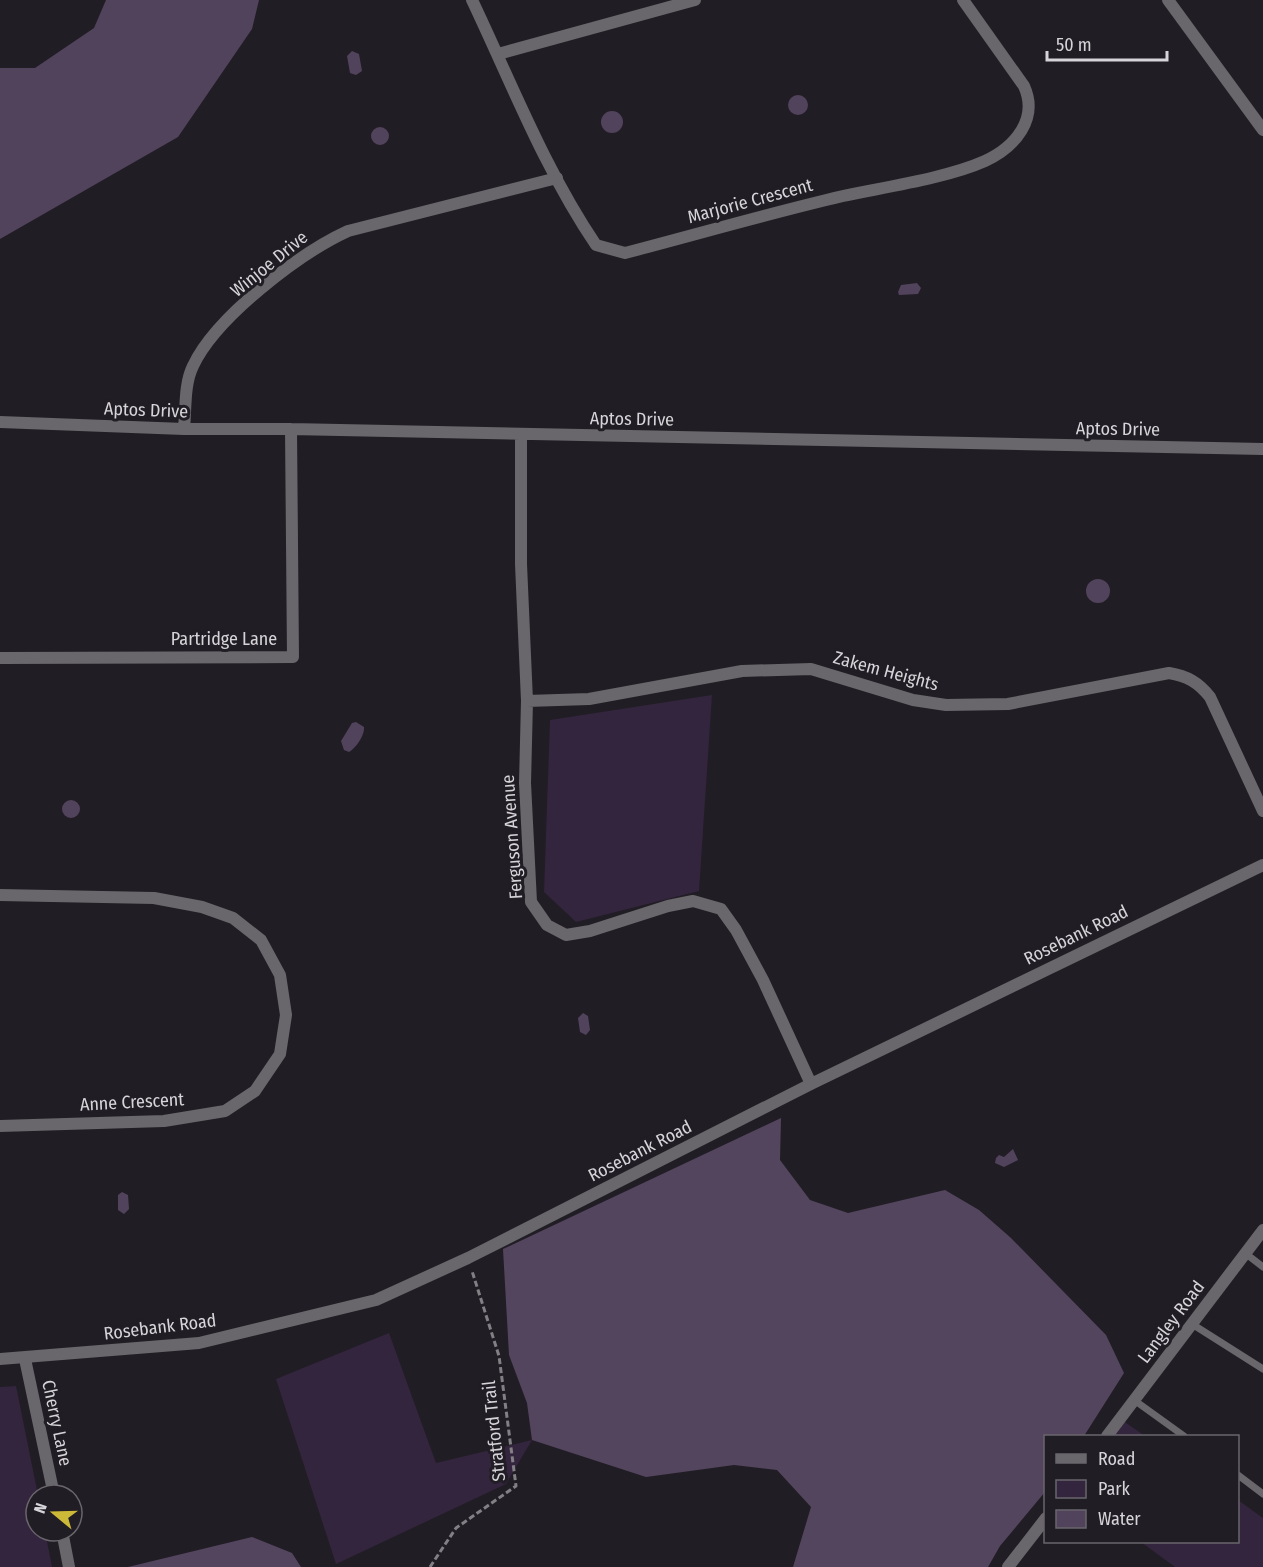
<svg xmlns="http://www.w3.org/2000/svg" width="1263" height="1567" viewBox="0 0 1263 1567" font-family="'Fira Sans Condensed',sans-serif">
	<rect width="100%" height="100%" fill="#211d24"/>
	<path fill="#33253d" d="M 712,695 L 699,891 L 576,922 L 544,892 L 550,720 Z
		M 389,1333 L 436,1463 L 532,1440 L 506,1484 L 336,1564 L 276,1379 Z
		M 16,1386 L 38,1495 L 36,1531 L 45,1531 L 52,1567 L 0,1567 L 0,1387 Z
		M 1119,1418 L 1145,1436 L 1106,1436 Z
		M 1238,1500 L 1263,1518 L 1263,1567 L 1175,1567 L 1141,1542 L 1238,1542 Z"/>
	<path fill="#54455f" d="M 781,1118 L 780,1160 L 810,1200 L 848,1213 L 945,1190 L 979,1210 L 1011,1238 L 1106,1335 L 1124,1373 L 1084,1436 L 1046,1436 L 1045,1492 L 1000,1546 L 988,1567 L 793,1567 L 811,1507 L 777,1470 L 734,1465 L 646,1477 L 532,1440 L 527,1403 L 509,1355 L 503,1249 Z
		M 252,1537 L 292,1553 L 301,1567 L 128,1567 Z"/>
	<path fill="#52435d" d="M 106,0 L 259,0 L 252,29 L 178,137 L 0,239 L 0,68 L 35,68 L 94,28 Z
		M 352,51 L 359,54 L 362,71 L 356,75 L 350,73 L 347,56 Z
		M788 105a10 10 0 1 1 20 0a10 10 0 1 1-20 0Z
		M601 122a11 11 0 1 1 22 0a11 11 0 1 1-22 0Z
		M371 136a9 9 0 1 1 18 0a9 9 0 1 1-18 0Z
		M 917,283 L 921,288 L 918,294 L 899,295 L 898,292 L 901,285 Z
		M1086 591a12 12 0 1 1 24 0a12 12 0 1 1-24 0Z
		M 356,722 L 364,727 C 365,735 356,748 349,752 L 344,750 L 341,741 L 352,723 Z
		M62 809a9 9 0 1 1 18 0a9 9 0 1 1-18 0Z
		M 583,1013 L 588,1016 L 590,1030 L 586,1035 L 580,1032 L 578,1018 Z
		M 1013,1149 L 1018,1160 L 1004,1167 L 995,1163 L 996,1158 L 999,1155 L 1004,1157 Z
		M 122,1192 L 128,1195 L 129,1209 L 124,1214 L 118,1210 L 118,1195 Z"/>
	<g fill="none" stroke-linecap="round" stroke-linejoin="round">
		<path stroke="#827f85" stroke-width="3" stroke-dasharray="6 3" stroke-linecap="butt" d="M 430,1567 L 456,1528 L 516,1486 L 499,1356 L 472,1271"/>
		<path stroke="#69676b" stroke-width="7" d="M 1245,1253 L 1263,1267
			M 1192,1324 L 1263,1369
			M 1134,1400 L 1184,1436
			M 1238,1475 L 1263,1494"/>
		<path stroke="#69676b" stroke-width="12" d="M 472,0 C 511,82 545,170 596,245 L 625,253 C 698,234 770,213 843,196 C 885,187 947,178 985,161 C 1015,147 1039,119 1024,86 L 963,0
			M 498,54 L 695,0
			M 0,422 L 184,429 L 291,429 L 1263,449
			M 184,429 C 186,409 184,384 193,366 C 216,317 300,253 348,231 L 557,178
			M 521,435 L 521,564 L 527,701 L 525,783 L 531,902 L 547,925 L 566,935 L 590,931 L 668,906 L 693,901 L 721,909 L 736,930 L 763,980 L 811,1084
			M 0,658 L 293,657 L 291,429
			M 527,701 L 589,699 L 742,671 L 811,669 L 913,700 L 946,705 L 1008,704 L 1169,673 C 1187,676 1198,682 1210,697 L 1263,811
			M 0,895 L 154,898 L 202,907 L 233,918 L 261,940 L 280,975 L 286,1015 L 280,1054 L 255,1091 L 225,1111 L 164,1121 L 0,1126
			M 0,1359 L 199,1343 L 376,1300 L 468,1258 L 811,1084 L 1263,865
			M 25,1359 L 54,1495
			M 1107,1436 L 1263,1230
			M 62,1531 L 69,1567
			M 1008,1567 L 1046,1518"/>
		<path stroke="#69676b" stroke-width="12" d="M 1168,0 L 1263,130"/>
	</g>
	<g text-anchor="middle" stroke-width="6" stroke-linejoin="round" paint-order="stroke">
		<g font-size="18" fill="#d7d4d9" stroke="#211d24">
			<text transform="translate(750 201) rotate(-15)" y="6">Marjorie Crescent</text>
			<text transform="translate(269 264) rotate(-39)" y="6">Winjoe Drive</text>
			<text transform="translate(146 410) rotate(2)" y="6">Aptos Drive</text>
			<text transform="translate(632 419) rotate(1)" y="6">Aptos Drive</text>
			<text transform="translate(1118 429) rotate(1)" y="6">Aptos Drive</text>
			<text x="224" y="645">Partridge Lane</text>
			<text transform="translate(886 671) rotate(15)" y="6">Zakem Heights</text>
			<text transform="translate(512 837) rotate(-94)" y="6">Ferguson Avenue</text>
			<text transform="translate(1076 935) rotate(-26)" y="6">Rosebank Road</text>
			<text transform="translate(132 1102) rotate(-3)" y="6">Anne Crescent</text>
			<text transform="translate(640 1151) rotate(-27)" y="6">Rosebank Road</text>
			<text transform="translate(1171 1322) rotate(-53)" y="6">Langley Road</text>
			<text transform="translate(160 1327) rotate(-7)" y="6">Rosebank Road</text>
			<text transform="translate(57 1423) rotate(78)" y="6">Cherry Lane</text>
			<text transform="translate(494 1431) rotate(-96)" y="6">Stratford Trail</text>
		</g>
	</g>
	<rect x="1044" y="1435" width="195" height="108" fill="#211d24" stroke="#6a666c" stroke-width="1.5"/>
	<rect x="1056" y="1454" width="30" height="9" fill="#69676b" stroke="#6a666c" stroke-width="1.5"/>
	<text x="1098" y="1465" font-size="18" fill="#d7d4d9">Road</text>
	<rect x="1056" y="1480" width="30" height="18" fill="#33253d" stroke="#6a666c" stroke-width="1.5"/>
	<text x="1098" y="1495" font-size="18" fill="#d7d4d9">Park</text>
	<rect x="1056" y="1510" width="30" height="18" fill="#52435d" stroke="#6a666c" stroke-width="1.5"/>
	<text x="1098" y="1525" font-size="18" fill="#d7d4d9">Water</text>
	<g transform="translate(54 1513) rotate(289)"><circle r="28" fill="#211d24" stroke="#6a666c" stroke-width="1.5"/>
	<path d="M0-4.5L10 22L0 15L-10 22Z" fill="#cdb938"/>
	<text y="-9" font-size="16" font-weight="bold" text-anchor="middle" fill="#d7d4d9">N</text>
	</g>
	<path d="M1047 51v9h120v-9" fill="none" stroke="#d7d4d9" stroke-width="3"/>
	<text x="1056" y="51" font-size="18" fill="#d7d4d9" stroke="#211d24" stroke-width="4.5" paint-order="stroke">50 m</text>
</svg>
